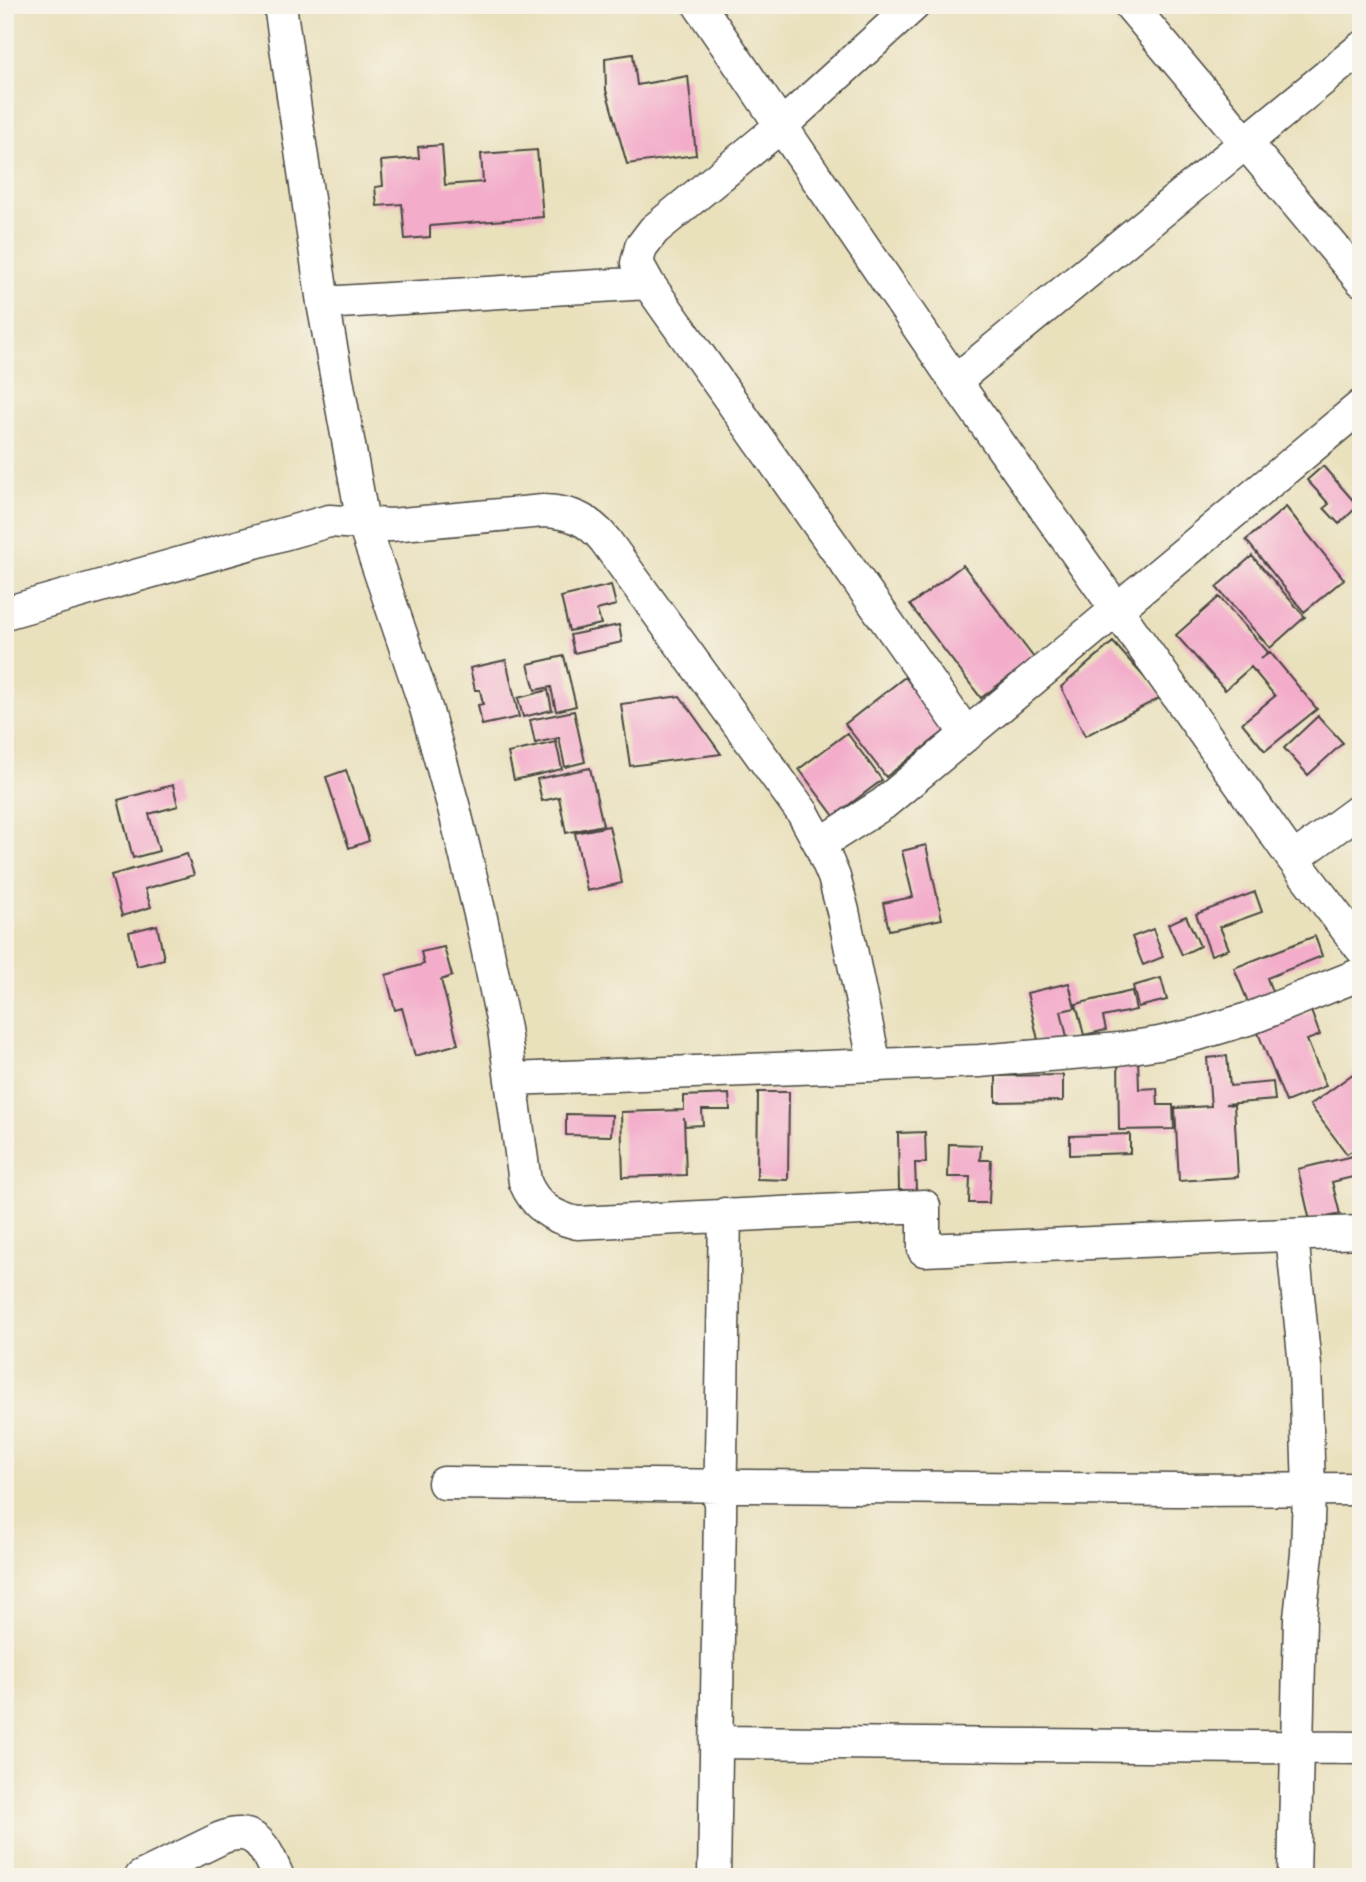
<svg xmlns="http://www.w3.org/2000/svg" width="1366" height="1882" viewBox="0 0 1366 1882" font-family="'Gentium Book Plus',serif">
	<rect width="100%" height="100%" fill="#f7f3e8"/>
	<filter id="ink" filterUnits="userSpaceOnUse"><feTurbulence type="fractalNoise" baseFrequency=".0143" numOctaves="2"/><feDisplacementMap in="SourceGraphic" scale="14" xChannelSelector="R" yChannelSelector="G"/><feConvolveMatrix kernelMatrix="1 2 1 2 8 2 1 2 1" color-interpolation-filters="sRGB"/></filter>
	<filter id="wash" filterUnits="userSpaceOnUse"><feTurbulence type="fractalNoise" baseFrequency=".00686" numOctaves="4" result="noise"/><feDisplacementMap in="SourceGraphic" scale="28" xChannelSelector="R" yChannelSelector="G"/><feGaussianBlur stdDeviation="1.57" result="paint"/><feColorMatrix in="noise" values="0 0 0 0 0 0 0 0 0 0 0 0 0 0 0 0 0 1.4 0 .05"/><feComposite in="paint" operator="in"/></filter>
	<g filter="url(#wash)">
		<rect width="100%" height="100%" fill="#e9e0bc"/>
		<g id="blocks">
			<path fill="#f3acca" d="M 633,54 L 637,85 L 688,76 L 696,155 L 627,164 L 606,90 L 605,58 Z
				M 442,145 L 445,185 L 483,182 L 481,154 L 537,150 L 543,217 L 430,226 L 430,237 L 405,239 L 402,204 L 377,206 L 375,187 L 383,186 L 381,161 L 419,158 L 418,147 Z
				M 1323,466 L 1358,506 L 1339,524 L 1324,508 L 1329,504 L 1307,480 Z
				M 1286,507 L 1344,579 L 1304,612 L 1246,540 Z
				M 1252,556 L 1305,617 L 1270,648 L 1216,587 Z
				M 963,565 L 1034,658 L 981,698 L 910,605 Z
				M 611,585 L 616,605 L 597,610 L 601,624 L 569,631 L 561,597 Z
				M 1219,597 L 1268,652 L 1261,659 L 1270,652 L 1317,709 L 1265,751 L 1242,723 L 1275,696 L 1251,667 L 1225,690 L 1176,635 Z
				M 619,625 L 622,642 L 574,653 L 570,635 Z
				M 1113,642 L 1162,697 L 1085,736 L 1061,687 Z
				M 564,656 L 576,706 L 556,711 L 551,687 L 535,690 L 528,664 Z
				M 506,660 L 519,717 L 482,725 L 478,705 L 483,704 L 480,690 L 475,690 L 470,668 Z
				M 905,677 L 946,730 L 886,777 L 845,724 Z
				M 548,690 L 552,710 L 523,717 L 518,698 Z
				M 680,696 L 721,754 L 630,766 L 621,704 Z
				M 574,711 L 585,762 L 565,767 L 559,738 L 535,743 L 530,720 Z
				M 1318,716 L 1343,743 L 1308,775 L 1284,748 Z
				M 847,733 L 882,780 L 834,816 L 799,769 Z
				M 556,742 L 562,769 L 514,780 L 508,753 Z
				M 590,768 L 603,825 L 566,833 L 559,797 L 542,801 L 537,779 Z
				M 346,770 L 369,841 L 349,848 L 326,777 Z
				M 173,785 L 178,806 L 149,814 L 159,851 L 133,858 L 118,800 Z
				M 609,826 L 622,883 L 587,891 L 575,833 Z
				M 926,845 L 942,919 L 889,930 L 883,903 L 913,897 L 902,851 Z
				M 187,854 L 194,875 L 145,889 L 151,907 L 122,916 L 111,875 Z
				M 1255,892 L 1262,912 L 1220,927 L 1229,949 L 1211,955 L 1196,914 Z
				M 1186,916 L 1200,946 L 1182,955 L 1168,924 Z
				M 157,925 L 164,959 L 137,966 L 129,932 Z
				M 1153,929 L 1163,957 L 1143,965 L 1132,937 Z
				M 1315,936 L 1322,956 L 1267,978 L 1274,997 L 1250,1007 L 1234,968 Z
				M 444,947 L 452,976 L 441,980 L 458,1044 L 415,1056 L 402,1008 L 395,1010 L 386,975 L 424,964 L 421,952 Z
				M 1161,978 L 1167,1000 L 1138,1007 L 1133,986 Z
				M 1069,983 L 1075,1008 L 1061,1011 L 1067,1037 L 1039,1044 L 1027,993 Z
				M 1132,991 L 1136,1010 L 1103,1017 L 1106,1030 L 1084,1035 L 1076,1004 Z
				M 1311,1011 L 1320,1035 L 1307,1040 L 1326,1086 L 1286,1102 L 1258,1033 Z
				M 1118,1056 L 1138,1056 L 1139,1089 L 1157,1088 L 1158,1105 L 1173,1105 L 1174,1129 L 1119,1130 Z
				M 1227,1056 L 1230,1086 L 1273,1082 L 1275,1100 L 1225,1104 L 1234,1105 L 1238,1177 L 1179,1181 L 1175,1108 L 1211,1106 L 1207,1058 Z
				M 1361,1068 L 1361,1145 L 1347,1154 L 1310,1105 Z
				M 1063,1075 L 1063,1101 L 996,1102 L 996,1076 Z
				M 758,1092 L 789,1092 L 788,1180 L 757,1179 Z
				M 729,1094 L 730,1110 L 702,1110 L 703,1125 L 685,1126 L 684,1118 L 686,1175 L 623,1177 L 621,1112 L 684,1110 L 684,1096 Z
				M 566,1114 L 612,1115 L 611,1136 L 566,1135 Z
				M 925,1132 L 926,1163 L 915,1163 L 916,1190 L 899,1190 L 898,1133 Z
				M 1130,1134 L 1130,1153 L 1070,1155 L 1070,1136 Z
				M 949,1144 L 981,1145 L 980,1160 L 991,1160 L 989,1203 L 969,1203 L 970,1177 L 948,1177 Z
				M 1361,1154 L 1361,1175 L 1332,1182 L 1340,1214 L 1310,1221 L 1298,1169 Z"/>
		</g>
	</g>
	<g filter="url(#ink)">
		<use href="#blocks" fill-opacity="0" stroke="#484641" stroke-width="2"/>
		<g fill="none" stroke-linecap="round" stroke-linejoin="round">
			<g stroke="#484641" stroke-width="35">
				<path id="street" d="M 280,5 L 323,303 L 363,522 L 426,708 L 454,808 L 481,918 L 504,1029 L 525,1182 C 535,1206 552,1217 577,1223 L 924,1206 L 924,1250 L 1361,1232
					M 699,5 L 955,381 L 1293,859 L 1361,948
					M 914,5 L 781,126 L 654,230 L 641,247 L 637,263 L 648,283 L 967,735
					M 1130,5 L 1361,280
					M 323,303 L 648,283
					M 955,381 L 1361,48
					M 5,613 L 329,521 L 391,525 L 543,511 C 570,512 588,519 605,540 L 803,813 L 820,844 L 834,877 L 843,911 L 875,1065
					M 820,844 L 883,804 L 1361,406
					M 1293,859 L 1361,809
					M 511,1079 L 979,1061 L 1119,1049 L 1159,1043 L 1198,1034 L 1251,1018 L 1361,974
					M 1292,1235 L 1305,1366 L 1309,1490 L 1307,1554 L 1300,1618 L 1294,1877
					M 444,1483 L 1177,1490 L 1361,1489
					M 716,1742 L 1361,1748
					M 141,1877 L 221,1838 C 256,1824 266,1849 278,1877
					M 714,1877 L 725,1214"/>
			</g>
			<use href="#street" stroke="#fff" stroke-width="32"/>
		</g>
	</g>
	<rect width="1366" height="1882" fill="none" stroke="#f7f3e8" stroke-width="28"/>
</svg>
